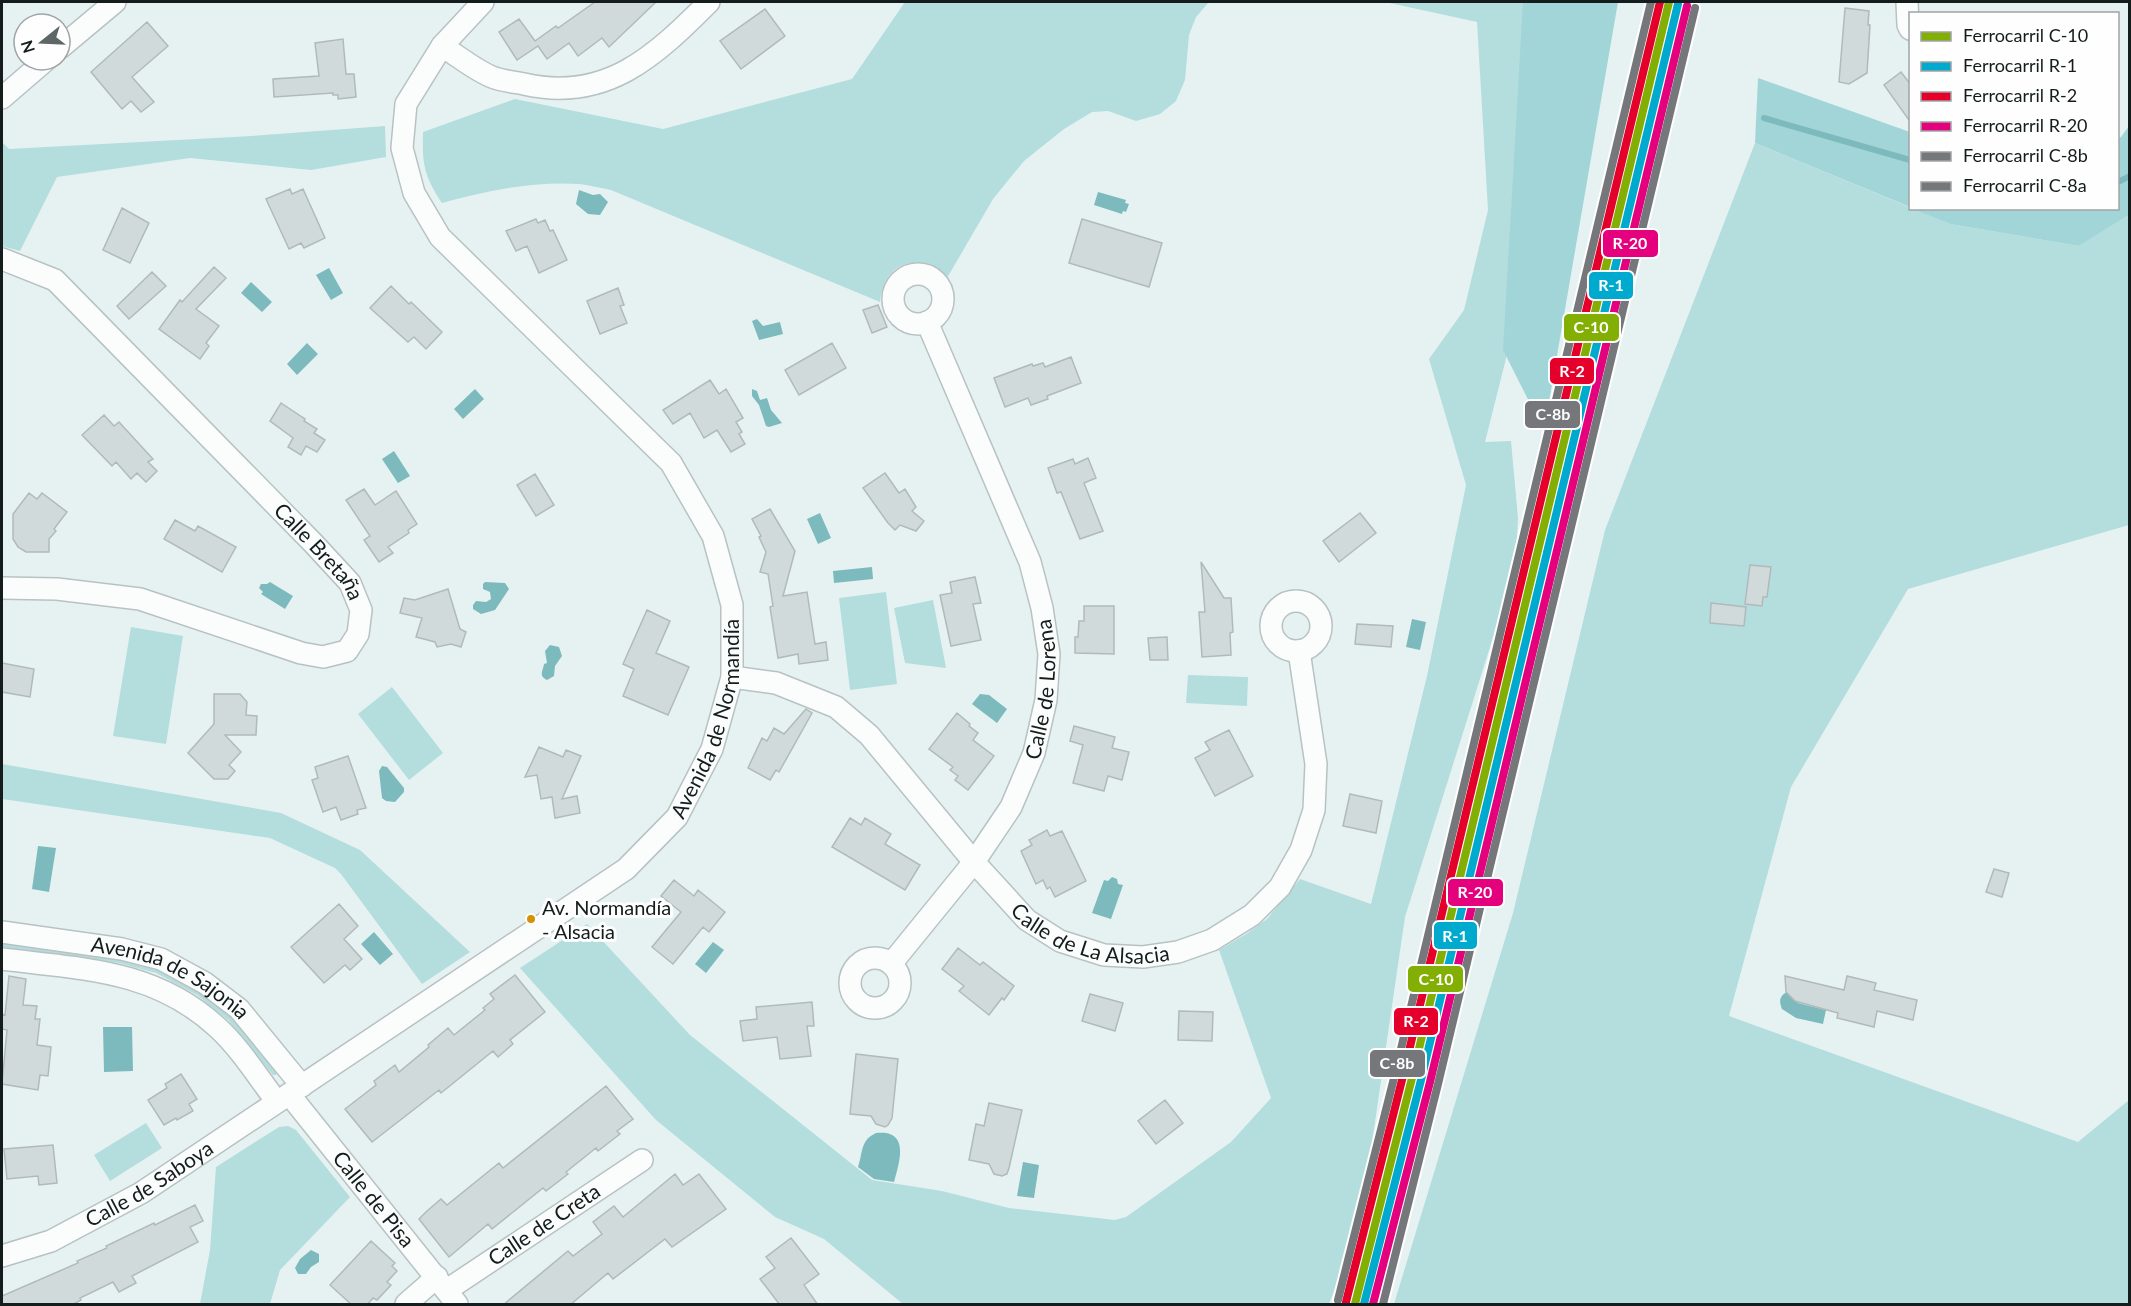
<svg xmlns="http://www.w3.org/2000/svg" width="2131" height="1306" viewBox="0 0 2131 1306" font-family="Lato,sans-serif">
	<rect width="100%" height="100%" fill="#e6f2f2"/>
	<path fill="#b4ddde" d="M 905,2 L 1209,2 L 1196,17 L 1189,35 L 1185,80 L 1176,101 L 1160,114 L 1136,121 L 1108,111 L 1092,112 L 1064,129 L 1024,161 L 993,199 L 947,278 C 919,250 883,262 880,302 L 611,190 C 600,188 589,185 579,184 C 532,181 486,191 442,203 C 424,176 422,164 423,132 L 515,99 L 663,129 L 852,79 Z
		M 1385,2 L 1551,2 L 1521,299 L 1485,442 L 1511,441 L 1518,518 L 1516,557 L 1502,609 L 1405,917 L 1363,1204 L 1349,1253 L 1329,1304 L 903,1304 L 824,1239 L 775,1217 L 656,1120 L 520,968 L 587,924 L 690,1035 L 872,1180 L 942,1191 L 1009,1208 L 1115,1220 L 1126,1217 L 1231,1142 L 1271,1098 L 1219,950 L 1246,934 L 1267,919 L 1300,879 L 1371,904 L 1427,676 L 1466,485 L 1429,359 L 1464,310 L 1488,210 L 1477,22 Z
		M 385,126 L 386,157 L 311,170 L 190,158 L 57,177 L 20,251 L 2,246 L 2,142 L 9,149 L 252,136 Z
		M 1755,143 L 1950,224 L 2079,246 L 2129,215 L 2129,525 L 1908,589 L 1791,787 L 1729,1016 L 2078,1142 L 2129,1100 L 2129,1304 L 1394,1304 L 1513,913 L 1605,530 Z
		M 886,592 L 897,684 L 850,690 L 839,598 Z
		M 933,600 L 946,668 L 905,663 L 894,608 Z
		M 131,627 L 183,636 L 166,744 L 113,736 Z
		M 1188,675 L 1248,677 L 1247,706 L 1186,703 Z
		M 392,687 L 443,753 L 409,780 L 358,714 Z
		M 2,764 L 281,813 L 360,850 L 470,952 L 422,984 L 341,874 L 335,868 L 270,838 L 2,799 Z
		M 2,943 C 52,950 107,952 156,969 C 207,986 246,1029 277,1072 L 276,1075 L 273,1075 L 228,1020 L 197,995 L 156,973 L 119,963 L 2,947 Z
		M 146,1123 L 162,1148 L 110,1181 L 94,1155 Z
		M 288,1126 L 296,1130 L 350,1197 L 280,1270 L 270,1304 L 200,1304 L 210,1250 L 216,1167 L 279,1127 Z"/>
	<path fill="#a2d5d8" d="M 1523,2 L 1618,2 L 1544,431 L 1503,350 Z
		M 1758,78 L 1910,132 L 1910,207 L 1755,143 Z
		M 2129,126 L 2129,215 L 2079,246 L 1950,224 L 1913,209 L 2118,208 L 2118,138 L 2121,137 Z"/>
	<path fill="#7cbabd" d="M 579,190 L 593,195 L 600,194 L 608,202 L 600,215 L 588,214 L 576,204 Z
		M 1098,192 L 1126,200 L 1125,203 L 1129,204 L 1126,212 L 1123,211 L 1122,214 L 1094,205 Z
		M 329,268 L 343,293 L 331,300 L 316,275 Z
		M 251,282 L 272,302 L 262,312 L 241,293 Z
		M 757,319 L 763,326 L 780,322 L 783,334 L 759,340 L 752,321 Z
		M 307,343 L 318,354 L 297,375 L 287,364 Z
		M 475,389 L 484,399 L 463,419 L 454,409 Z
		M 752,389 L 757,391 L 760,400 L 767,398 L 771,410 L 782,423 L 769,427 L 766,426 L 759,405 L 752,396 Z
		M 394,451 L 410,476 L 398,483 L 382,459 Z
		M 820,513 L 831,538 L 818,544 L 807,519 Z
		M 872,567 L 873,579 L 834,583 L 833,571 Z
		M 270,582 L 293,596 L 285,609 L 261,594 L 263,592 L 259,588 L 261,584 L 267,584 Z
		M 485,582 L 505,583 L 509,589 L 495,610 L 481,614 L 473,609 L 473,605 L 476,601 L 486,602 L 491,599 L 490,592 L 483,589 L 483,584 Z
		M 1412,619 L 1426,622 L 1420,650 L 1406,647 Z
		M 550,645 L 559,647 L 562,656 L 555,666 L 554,676 L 547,680 C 538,676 543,671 544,664 L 547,663 L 545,651 Z
		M 980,694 L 989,695 L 1007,709 L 997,723 L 972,704 Z
		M 382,766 L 387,767 L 404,788 L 404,792 L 395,802 L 386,801 L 382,798 L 379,771 Z
		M 38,846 L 56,848 L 49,892 L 32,889 Z
		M 1112,877 L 1117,879 L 1118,884 L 1123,885 L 1111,919 L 1092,913 L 1104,880 L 1108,881 Z
		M 374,932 L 393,954 L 380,965 L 361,944 Z
		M 713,942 L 724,950 L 706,973 L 695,964 Z
		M 1787,992 L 1798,1003 L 1826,1010 L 1823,1024 L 1796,1018 L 1782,1009 C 1779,1002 1779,996 1787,992 Z
		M 132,1027 L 133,1071 L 104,1072 L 103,1027 Z
		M 876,1133 C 911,1129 899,1163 894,1182 L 874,1179 L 858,1167 C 863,1153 860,1140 876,1133 Z
		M 1023,1162 L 1039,1165 L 1034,1198 L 1017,1196 Z
		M 311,1250 L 319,1254 L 319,1262 L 311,1267 L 306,1274 L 298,1274 L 295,1268 L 300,1259 Z"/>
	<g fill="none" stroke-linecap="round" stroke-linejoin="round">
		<path stroke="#7cbabd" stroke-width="6" d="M 1764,118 L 1910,160
			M 2118,182 L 2130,176"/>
	</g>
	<path fill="#d1dada" stroke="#b1baba" stroke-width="1.5" d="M 595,2 L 656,2 L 609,47 L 602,38 L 578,56 L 569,43 L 547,59 L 538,46 L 517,60 L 499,32 L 519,19 L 535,41 L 556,26 L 558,28 Z
		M 1845,8 L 1869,11 L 1868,25 L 1870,25 L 1867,73 L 1849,84 L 1839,82 Z
		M 765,9 L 785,36 L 741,69 L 720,41 Z
		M 147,22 L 168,46 L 132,77 L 154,102 L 141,112 L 131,101 L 122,109 L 91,72 Z
		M 343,39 L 346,74 L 354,74 L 356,97 L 338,99 L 338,95 L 333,95 L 333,93 L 274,97 L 273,79 L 319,76 L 315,43 Z
		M 1901,72 L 1911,85 L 1911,123 L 1884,85 Z
		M 290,189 L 292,194 L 303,189 L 325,238 L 304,248 L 301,243 L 289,249 L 266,199 Z
		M 122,208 L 149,223 L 130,263 L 103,250 Z
		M 536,219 L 538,223 L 545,220 L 550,231 L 553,230 L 567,260 L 539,273 L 527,246 L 516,251 L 506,231 Z
		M 1082,219 L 1162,243 L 1149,287 L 1069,263 Z
		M 214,267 L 226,278 L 196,309 L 219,326 L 206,343 L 209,346 L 200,359 L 159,329 L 180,300 L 182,302 Z
		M 152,272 L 166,286 L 129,319 L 117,306 Z
		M 391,286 L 409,304 L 411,302 L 442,332 L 426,349 L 414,337 L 408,342 L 370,308 Z
		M 618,288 L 624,305 L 620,306 L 627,323 L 600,334 L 587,301 Z
		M 878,305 L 887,327 L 872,333 L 863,310 Z
		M 832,343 L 846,368 L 799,395 L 785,370 Z
		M 1071,357 L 1081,383 L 1047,396 L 1048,399 L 1031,405 L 1028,398 L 1005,407 L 994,378 L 1032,364 L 1033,366 L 1043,363 L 1045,367 Z
		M 710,380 L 719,394 L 726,389 L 743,418 L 736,422 L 742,432 L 739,434 L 745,444 L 731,452 L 717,430 L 704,438 L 690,413 L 673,424 L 663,410 Z
		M 281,403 L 305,419 L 304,421 L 317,429 L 314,433 L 325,440 L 317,452 L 306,446 L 301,455 L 288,447 L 293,438 L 270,421 Z
		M 104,415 L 114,426 L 119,422 L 153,459 L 148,462 L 157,471 L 146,482 L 137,473 L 131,479 L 116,462 L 112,466 L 82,435 Z
		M 1088,458 L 1096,478 L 1084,483 L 1103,531 L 1080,539 L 1061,492 L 1057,493 L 1048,468 L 1073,459 L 1075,464 Z
		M 885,473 L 899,493 L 905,489 L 916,507 L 912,511 L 924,521 L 916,531 L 900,525 L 895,530 L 888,523 L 863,488 Z
		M 535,474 L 554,505 L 536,516 L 517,485 Z
		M 364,489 L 375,505 L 396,491 L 417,524 L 408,530 L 409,533 L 388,547 L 393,553 L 379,562 L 364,540 L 370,536 L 346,500 Z
		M 29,493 L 37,499 L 42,493 L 67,512 L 54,529 L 56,531 L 49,539 L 49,552 L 26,552 L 18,547 L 13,539 L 13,514 Z
		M 770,509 L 795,551 L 783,596 L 807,592 L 815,644 L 826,642 L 828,660 L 799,664 L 798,654 L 778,658 L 770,607 L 773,606 L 768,574 L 760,572 L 766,552 L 759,537 L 761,536 L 752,519 Z
		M 1360,513 L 1376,533 L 1339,562 L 1323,541 Z
		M 175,520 L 195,531 L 198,526 L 236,547 L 222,572 L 164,539 Z
		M 1201,562 L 1224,598 L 1231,598 L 1233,632 L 1230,633 L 1231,655 L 1202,657 L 1199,612 L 1205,612 Z
		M 1750,565 L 1771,567 L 1767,597 L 1763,597 L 1762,606 L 1745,604 Z
		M 975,577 L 981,603 L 973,604 L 981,640 L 951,646 L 940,595 L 952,593 L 950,582 Z
		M 448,589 L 460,629 L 466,632 L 461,647 L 451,644 L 437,647 L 435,642 L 416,637 L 422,618 L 400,613 L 404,598 L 415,600 Z
		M 1711,603 L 1746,607 L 1744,626 L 1710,623 Z
		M 1084,606 L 1114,606 L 1114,654 L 1075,653 L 1075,637 L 1078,637 L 1079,621 L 1084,621 Z
		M 647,610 L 670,621 L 656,653 L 689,667 L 668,715 L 623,696 L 634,669 L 623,664 Z
		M 1357,624 L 1393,626 L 1391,647 L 1355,644 Z
		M 1167,637 L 1168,660 L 1150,660 L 1148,638 Z
		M 2,663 L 34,669 L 30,697 L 2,692 Z
		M 214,694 L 240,694 L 247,702 L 246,715 L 257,716 L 256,735 L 225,735 L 241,752 L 229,765 L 235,771 L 228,779 L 214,779 L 188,753 L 214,724 Z
		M 806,709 L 812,713 L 779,772 L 776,770 L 770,780 L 748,768 L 762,738 L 767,741 L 774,728 L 784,734 Z
		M 957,713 L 970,724 L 969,726 L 978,733 L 973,740 L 994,756 L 968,790 L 955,780 L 958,776 L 950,770 L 953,767 L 929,749 Z
		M 1074,726 L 1115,737 L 1112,748 L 1129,752 L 1122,780 L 1108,776 L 1104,791 L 1073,783 L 1083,745 L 1070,741 Z
		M 1229,730 L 1253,776 L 1215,796 L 1195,758 L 1210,750 L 1205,742 Z
		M 539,747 L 563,757 L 566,750 L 581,756 L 562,799 L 577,796 L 580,813 L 555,818 L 552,797 L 541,799 L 537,775 L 525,777 Z
		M 348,756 L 366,808 L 357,810 L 358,814 L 341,820 L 336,807 L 323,812 L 312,780 L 318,778 L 315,767 Z
		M 1350,794 L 1382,801 L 1376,833 L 1343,826 Z
		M 850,818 L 861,825 L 865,818 L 891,834 L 885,844 L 920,865 L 905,890 L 832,847 Z
		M 1047,830 L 1050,836 L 1062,831 L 1086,881 L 1055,897 L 1050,887 L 1047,889 L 1043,880 L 1036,884 L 1021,851 L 1032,845 L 1029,840 Z
		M 1994,869 L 2009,873 L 2002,897 L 1986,892 Z
		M 674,880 L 694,896 L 698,890 L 725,912 L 709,932 L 703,927 L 673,964 L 652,947 L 681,912 L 661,896 Z
		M 339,904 L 358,926 L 344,939 L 362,959 L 350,970 L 345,965 L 324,983 L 291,947 Z
		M 958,948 L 980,965 L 983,962 L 1014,986 L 1004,1000 L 1002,998 L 989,1015 L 959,991 L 964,986 L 942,969 Z
		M 515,975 L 545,1012 L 510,1040 L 513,1044 L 498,1057 L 493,1051 L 441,1093 L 439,1090 L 372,1142 L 345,1109 L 376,1085 L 374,1081 L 395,1065 L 399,1072 L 429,1047 L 428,1045 L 448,1028 L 454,1035 L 485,1010 L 483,1008 L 494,999 L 490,994 Z
		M 9,976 L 26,979 L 23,1005 L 37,1006 L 35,1019 L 40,1019 L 37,1045 L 51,1047 L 48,1076 L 40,1075 L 38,1090 L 2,1084 L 7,1030 L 2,1029 L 2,1014 L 5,1015 Z
		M 1785,976 L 1844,990 L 1847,976 L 1876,983 L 1874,990 L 1917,1000 L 1913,1020 L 1877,1011 L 1874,1027 L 1837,1018 L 1838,1013 L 1795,1001 L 1786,992 Z
		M 1090,994 L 1123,1003 L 1115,1031 L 1082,1021 Z
		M 812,1002 L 814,1026 L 807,1026 L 811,1056 L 780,1059 L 777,1037 L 743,1041 L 740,1021 L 757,1019 L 756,1007 Z
		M 1179,1011 L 1213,1012 L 1212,1041 L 1178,1040 Z
		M 856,1054 L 898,1059 L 892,1118 L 888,1125 L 885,1127 L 876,1124 L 871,1116 L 850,1114 Z
		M 181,1074 L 197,1099 L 189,1104 L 193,1111 L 177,1120 L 176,1118 L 164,1125 L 148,1100 L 167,1088 L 165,1084 Z
		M 606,1086 L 633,1119 L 617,1131 L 620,1134 L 598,1151 L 596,1148 L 566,1172 L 568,1174 L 546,1191 L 543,1188 L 492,1229 L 488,1224 L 449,1257 L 419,1219 L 427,1211 L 441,1199 L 447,1205 L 499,1163 L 503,1168 Z
		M 1165,1100 L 1183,1123 L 1156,1144 L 1138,1121 Z
		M 989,1103 L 1022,1110 L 1009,1168 L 1007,1174 L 1002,1176 L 994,1174 L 989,1164 L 969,1160 L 976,1124 L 984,1126 Z
		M 53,1145 L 57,1183 L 39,1185 L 38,1176 L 7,1179 L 4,1149 Z
		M 675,1174 L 683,1185 L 699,1174 L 726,1209 L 672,1247 L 665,1239 L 613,1279 L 608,1273 L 570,1305 L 503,1305 L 568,1251 L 573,1256 L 602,1234 L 593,1222 L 614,1206 L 623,1217 Z
		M 195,1205 L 203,1221 L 190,1227 L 198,1242 L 132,1276 L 136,1283 L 119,1292 L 113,1282 L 80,1298 L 81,1300 L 72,1305 L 2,1305 L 2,1296 L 78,1263 L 77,1261 L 107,1248 L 106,1246 L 154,1223 L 155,1225 Z
		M 791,1238 L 819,1274 L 804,1285 L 818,1305 L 780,1305 L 760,1279 L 775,1268 L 766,1257 Z
		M 371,1241 L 395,1263 L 392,1266 L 397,1271 L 387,1282 L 391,1285 L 377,1300 L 373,1298 L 367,1305 L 352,1305 L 330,1285 Z"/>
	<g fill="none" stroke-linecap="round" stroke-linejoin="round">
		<g stroke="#b8c2c2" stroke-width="24">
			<g id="minor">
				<path d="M 1907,2 L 1908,25 L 1910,29"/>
				<path d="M 442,46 C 458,56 475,70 492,77 C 502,81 514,82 524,84 C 606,103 655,56 709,2"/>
				<path d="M 60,48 L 115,2"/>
				<path d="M 2,98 L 46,60"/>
				<path id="s1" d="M 2,259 L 55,280 L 314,544 L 350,583 L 361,610 L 358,634 L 347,651 L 323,657 L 301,653 L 140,599 L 57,589 L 2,588"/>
				<circle cx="918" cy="299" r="25"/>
				<circle cx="1296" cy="626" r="25"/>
				<path id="s2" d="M 732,677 L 776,683 L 836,707 L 869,735 L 974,862 L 1027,920 L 1060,941 L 1104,955 L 1143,957 L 1178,952 L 1212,940 L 1252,915 L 1280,887 L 1301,850 L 1314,810 L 1316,764 L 1299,651"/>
				<path id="s3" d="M 2,932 L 122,949 L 161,959 L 205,983 L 239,1009 L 302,1086"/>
				<circle cx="875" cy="983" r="25"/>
				<path d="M 2,959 C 81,969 154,969 217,1027 C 240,1048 258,1077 277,1102"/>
				<path id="s4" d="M 891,964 L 974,862 L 1011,807 L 1034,753 L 1046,700 L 1049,654 L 1042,608 L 1030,562 L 927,322"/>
				<path id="s5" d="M 289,1094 L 457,1304"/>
				<path id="s6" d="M 2,1256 L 51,1241 L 141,1193 L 626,869 L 677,817 L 712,749 L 732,677 L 732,605 L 713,536 L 671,463 L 440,237 L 414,193 L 402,148 L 406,104 L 442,46 L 483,2"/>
				<path id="s7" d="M 447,1290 L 642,1160"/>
				<path d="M 406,1304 L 437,1277"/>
			</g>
		</g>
		<use href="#minor" stroke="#fbfdfd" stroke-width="21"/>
		<g stroke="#fefefe" stroke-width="12">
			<path id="rail-1" d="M 1355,1304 L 1412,1078 L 1669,2"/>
		</g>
		<g stroke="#fefefe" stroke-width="12">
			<path id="rail-2" d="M 1364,1304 L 1421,1080 L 1678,4"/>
		</g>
		<g stroke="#fefefe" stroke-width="12">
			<path id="rail-3" d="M 1346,1302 L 1403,1076 L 1660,2"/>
		</g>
		<g stroke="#fefefe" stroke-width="12">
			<path id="rail-4" d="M 1373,1304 L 1430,1082 L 1687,6"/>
		</g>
		<g stroke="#fefefe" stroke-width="12">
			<path id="rail-5" d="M 1338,1300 L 1395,1074 L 1651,2"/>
		</g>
		<g stroke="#fefefe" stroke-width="12">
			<path id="rail-6" d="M 1383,1304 L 1438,1084 L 1695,8"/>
		</g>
		<use href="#rail-1" stroke="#83ae03" stroke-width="8"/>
		<use href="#rail-2" stroke="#00a9ce" stroke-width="8"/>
		<use href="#rail-3" stroke="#e4002b" stroke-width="8"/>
		<use href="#rail-4" stroke="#e5007d" stroke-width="8"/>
		<use href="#rail-5" stroke="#76777a" stroke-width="8"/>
		<use href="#rail-6" stroke="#76777a" stroke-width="8"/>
	</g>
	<circle fill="#d59104" stroke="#fefefe" stroke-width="2" cx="531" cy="919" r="5"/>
	<g text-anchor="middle" stroke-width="6" stroke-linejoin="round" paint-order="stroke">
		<g font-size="20" fill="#141c1c" stroke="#fefefe" text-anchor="start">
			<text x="542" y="915">Av. Normandía<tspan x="542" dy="24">- Alsacia</tspan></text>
		</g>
		<g font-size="21" fill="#141c1c" stroke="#fefefe">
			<text dy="7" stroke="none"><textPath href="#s1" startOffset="436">Calle Bretaña</textPath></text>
			<text dy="7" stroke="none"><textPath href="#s4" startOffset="321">Calle de Lorena</textPath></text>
			<text dy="7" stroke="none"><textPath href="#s6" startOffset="914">Avenida de Normandía</textPath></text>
			<text dy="7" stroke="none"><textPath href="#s2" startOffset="462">Calle de La Alsacia</textPath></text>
			<text dy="7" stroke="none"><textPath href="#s3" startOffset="177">Avenida de Sajonia</textPath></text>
			<text dy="7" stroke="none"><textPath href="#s6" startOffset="165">Calle de Saboya</textPath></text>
			<text dy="7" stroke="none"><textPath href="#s5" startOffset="135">Calle de Pisa</textPath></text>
			<text dy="7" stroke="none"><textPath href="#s7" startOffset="117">Calle de Creta</textPath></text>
		</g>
	</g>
	<g stroke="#fefefe" stroke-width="2">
		<rect x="1602" y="229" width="57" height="29" rx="6" fill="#e5007d"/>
		<rect x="1588" y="271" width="46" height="29" rx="6" fill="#00a9ce"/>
		<rect x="1563" y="313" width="57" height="29" rx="6" fill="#83ae03"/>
		<rect x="1549" y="357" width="46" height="28" rx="6" fill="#e4002b"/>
		<rect x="1524" y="400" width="57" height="29" rx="6" fill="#76777a"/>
		<rect x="1447" y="878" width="57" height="29" rx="6" fill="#e5007d"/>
		<rect x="1433" y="921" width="45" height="29" rx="6" fill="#00a9ce"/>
		<rect x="1407" y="965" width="57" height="28" rx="6" fill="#83ae03"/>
		<rect x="1393" y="1007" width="46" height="29" rx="6" fill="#e4002b"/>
		<rect x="1369" y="1049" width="57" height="29" rx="6" fill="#76777a"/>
	</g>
	<g font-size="16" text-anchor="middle" font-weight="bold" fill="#fff">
		<text x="1630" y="249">R-20</text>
		<text x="1611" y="291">R-1</text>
		<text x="1591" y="333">C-10</text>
		<text x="1572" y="377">R-2</text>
		<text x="1553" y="420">C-8b</text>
		<text x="1475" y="898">R-20</text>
		<text x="1455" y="942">R-1</text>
		<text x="1436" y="985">C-10</text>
		<text x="1416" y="1027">R-2</text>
		<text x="1397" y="1069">C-8b</text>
	</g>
	<rect width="2131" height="1306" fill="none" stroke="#141c1c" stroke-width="6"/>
	<rect x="1909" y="12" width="210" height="198" fill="#fefefe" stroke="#a0a4a4" stroke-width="1.5"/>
	<rect x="1921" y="32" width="30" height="9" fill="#83ae03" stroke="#a0a4a4" stroke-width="1.5"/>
	<text x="1963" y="42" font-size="18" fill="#141c1c">Ferrocarril C-10</text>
	<rect x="1921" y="62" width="30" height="9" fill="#00a9ce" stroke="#a0a4a4" stroke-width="1.5"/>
	<text x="1963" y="72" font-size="18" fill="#141c1c">Ferrocarril R-1</text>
	<rect x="1921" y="92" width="30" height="9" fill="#e4002b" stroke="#a0a4a4" stroke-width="1.5"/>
	<text x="1963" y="102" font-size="18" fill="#141c1c">Ferrocarril R-2</text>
	<rect x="1921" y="122" width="30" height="9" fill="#e5007d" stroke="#a0a4a4" stroke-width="1.5"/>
	<text x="1963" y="132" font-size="18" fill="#141c1c">Ferrocarril R-20</text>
	<rect x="1921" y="152" width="30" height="9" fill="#76777a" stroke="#a0a4a4" stroke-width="1.5"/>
	<text x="1963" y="162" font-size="18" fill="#141c1c">Ferrocarril C-8b</text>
	<rect x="1921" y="182" width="30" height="9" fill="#76777a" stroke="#a0a4a4" stroke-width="1.5"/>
	<text x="1963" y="192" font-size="18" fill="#141c1c">Ferrocarril C-8a</text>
	<g transform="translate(42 42) rotate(252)"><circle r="28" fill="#fefefe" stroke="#a0a4a4" stroke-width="1.5"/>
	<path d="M0-4.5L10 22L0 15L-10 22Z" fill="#5e6767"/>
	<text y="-9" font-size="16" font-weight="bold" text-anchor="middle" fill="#141c1c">N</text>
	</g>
</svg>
